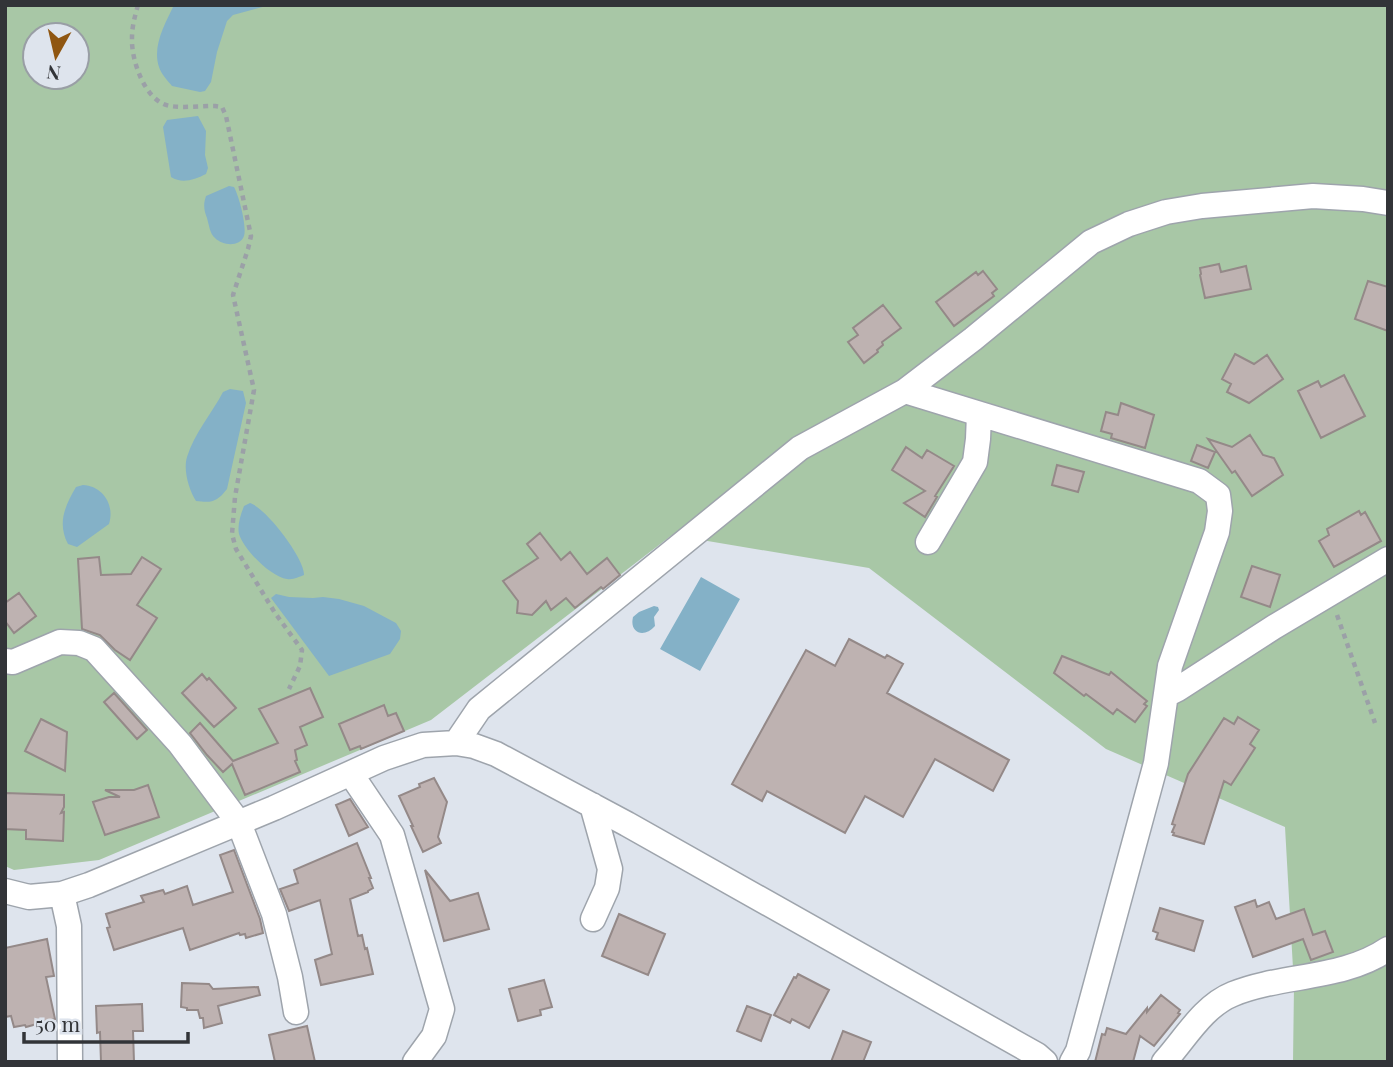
<svg xmlns="http://www.w3.org/2000/svg" width="1393" height="1067" viewBox="0 0 1393 1067" font-family="'Playfair Display',serif">
	<rect width="100%" height="100%" fill="#dee4ed"/>
	<path fill="#a8c7a6" fill-rule="evenodd" d="M 5,5 L 1388,5 L 1388,1062 L 1293,1062 L 1294,986 L 1285,827 L 1106,749 L 869,568 L 672,535 L 431,720 L 99,860 L 14,870 L 5,866 ZM 35,35 L 77,35 L 77,77 L 35,77 Z"/>
	<path fill="#84b1c7" d="M 174,5 L 270,5 L 233,15 L 227,21 L 217,52 L 211,82 L 205,91 L 200,92 L 172,86 C 168,81 161,74 159,67 C 152,46 165,24 174,5 Z
		M 198,116 L 206,131 L 205,155 L 208,168 L 206,174 C 194,180 182,184 171,177 L 163,127 L 167,120 Z
		M 229,186 L 234,187 C 239,196 247,226 244,236 C 240,247 223,246 215,238 C 210,234 209,225 207,218 C 204,210 203,205 206,196 Z
		M 230,389 L 243,391 L 246,403 L 227,489 C 217,502 212,503 196,501 C 189,490 183,470 187,457 C 194,434 212,413 223,392 Z
		M 83,485 C 103,486 115,505 109,524 L 77,547 L 68,544 C 57,523 65,506 76,487 Z
		M 250,503 C 266,508 305,559 304,575 C 298,577 294,580 287,579 C 271,577 244,550 239,534 C 237,525 241,514 244,506 Z
		M 701,577 L 740,599 L 700,671 L 660,649 Z
		M 276,594 L 289,597 L 313,598 L 323,597 L 339,599 L 364,606 L 396,623 L 401,631 L 400,639 L 390,654 L 329,676 L 271,598 Z
		M 654,606 L 658,607 L 659,610 L 654,617 L 655,626 C 645,638 629,634 633,617 L 639,612 Z"/>
	<path fill="#beb2b1" stroke="#948988" stroke-width="2" d="M 1219,264 L 1221,272 L 1246,266 L 1251,289 L 1205,298 L 1200,275 L 1201,274 L 1200,268 Z
		M 983,271 L 997,289 L 992,293 L 994,296 L 954,326 L 936,302 L 976,272 L 978,275 Z
		M 1368,281 L 1388,287 L 1388,331 L 1355,319 Z
		M 883,305 L 901,328 L 882,342 L 883,345 L 877,350 L 878,352 L 864,363 L 848,342 L 858,335 L 853,328 Z
		M 1235,354 L 1254,364 L 1267,355 L 1283,379 L 1249,403 L 1227,392 L 1231,384 L 1222,379 Z
		M 1344,375 L 1365,416 L 1321,438 L 1298,391 L 1318,381 L 1321,387 Z
		M 1121,403 L 1154,415 L 1145,448 L 1111,438 L 1112,434 L 1101,431 L 1106,412 L 1118,415 Z
		M 1250,435 L 1263,455 L 1274,458 L 1283,475 L 1252,496 L 1235,471 L 1232,473 L 1208,439 L 1232,447 Z
		M 1197,445 L 1215,452 L 1208,468 L 1191,461 Z
		M 906,447 L 922,458 L 927,450 L 954,466 L 935,496 L 937,497 L 925,517 L 904,503 L 925,491 L 892,470 Z
		M 1057,465 L 1084,472 L 1078,492 L 1052,485 Z
		M 1359,511 L 1361,515 L 1365,512 L 1381,541 L 1334,567 L 1319,541 L 1329,535 L 1327,529 Z
		M 540,533 L 561,560 L 570,552 L 587,574 L 607,558 L 620,575 L 603,589 L 601,587 L 575,608 L 566,598 L 551,610 L 546,601 L 532,615 L 517,613 L 518,601 L 503,581 L 538,558 L 527,544 Z
		M 99,557 L 101,575 L 131,574 L 142,557 L 161,569 L 137,605 L 157,618 L 130,660 L 115,650 L 100,635 L 82,629 L 78,559 Z
		M 1252,566 L 1280,575 L 1270,607 L 1241,597 Z
		M 19,593 L 36,616 L 14,633 L 5,621 L 5,603 Z
		M 849,639 L 885,658 L 887,655 L 903,664 L 887,693 L 1009,760 L 993,791 L 935,759 L 903,817 L 865,796 L 845,833 L 767,791 L 762,801 L 732,784 L 806,650 L 835,666 Z
		M 1062,656 L 1109,675 L 1111,672 L 1147,701 L 1144,704 L 1147,706 L 1135,722 L 1117,709 L 1113,714 L 1086,694 L 1084,696 L 1054,673 Z
		M 202,674 L 207,680 L 209,678 L 236,708 L 214,727 L 182,693 Z
		M 310,688 L 323,717 L 300,727 L 307,745 L 295,750 L 297,760 L 295,761 L 300,772 L 245,795 L 232,764 L 223,772 L 207,755 L 190,733 L 200,723 L 233,761 L 278,743 L 259,709 Z
		M 114,693 L 147,730 L 137,739 L 104,702 Z
		M 384,705 L 388,716 L 396,713 L 404,731 L 361,749 L 360,746 L 350,750 L 339,724 Z
		M 1238,717 L 1259,730 L 1250,744 L 1255,748 L 1231,785 L 1224,781 L 1204,844 L 1173,835 L 1174,833 L 1172,832 L 1175,825 L 1172,824 L 1188,774 L 1224,718 L 1234,724 Z
		M 41,719 L 67,732 L 65,771 L 25,751 Z
		M 434,778 L 447,802 L 438,837 L 441,843 L 423,852 L 411,826 L 413,826 L 399,796 L 420,787 L 419,784 Z
		M 148,785 L 159,817 L 105,835 L 93,802 L 109,797 L 120,797 L 105,790 L 134,790 Z
		M 5,793 L 64,795 L 64,807 L 61,813 L 64,812 L 63,841 L 26,839 L 26,830 L 5,829 Z
		M 350,799 L 368,827 L 349,836 L 336,805 Z
		M 357,843 L 371,878 L 369,878 L 373,888 L 368,891 L 368,892 L 350,899 L 358,936 L 362,935 L 365,949 L 367,948 L 373,974 L 321,985 L 315,960 L 332,954 L 320,900 L 289,911 L 280,889 L 298,883 L 294,870 Z
		M 234,850 L 260,919 L 263,933 L 246,938 L 245,934 L 240,935 L 239,933 L 190,950 L 183,928 L 114,950 L 107,928 L 110,927 L 106,914 L 144,902 L 141,896 L 163,890 L 165,894 L 187,886 L 193,905 L 233,892 L 220,855 Z
		M 425,870 L 450,901 L 478,893 L 489,929 L 444,941 Z
		M 1255,900 L 1257,907 L 1269,902 L 1276,919 L 1304,909 L 1313,935 L 1325,931 L 1333,952 L 1311,960 L 1303,939 L 1253,957 L 1235,907 Z
		M 1160,908 L 1203,921 L 1194,951 L 1156,939 L 1158,933 L 1153,931 Z
		M 619,914 L 665,934 L 648,975 L 602,956 Z
		M 47,939 L 54,976 L 46,977 L 55,1019 L 26,1027 L 25,1025 L 14,1027 L 11,1016 L 5,1017 L 5,948 Z
		M 798,974 L 829,990 L 809,1028 L 792,1019 L 790,1023 L 774,1015 L 794,977 L 796,978 Z
		M 544,980 L 552,1007 L 540,1010 L 541,1015 L 518,1021 L 509,989 Z
		M 182,983 L 209,984 L 213,989 L 258,987 L 260,995 L 218,1006 L 222,1023 L 204,1028 L 203,1018 L 200,1018 L 198,1010 L 187,1010 L 187,1008 L 181,1007 Z
		M 1161,995 L 1180,1010 L 1178,1013 L 1180,1014 L 1154,1046 L 1140,1036 L 1133,1062 L 1095,1062 L 1102,1034 L 1105,1035 L 1107,1028 L 1126,1034 L 1147,1008 L 1147,1012 Z
		M 142,1004 L 143,1031 L 133,1031 L 134,1062 L 101,1062 L 100,1032 L 97,1033 L 96,1006 Z
		M 747,1006 L 771,1015 L 761,1041 L 737,1031 Z
		M 307,1026 L 315,1062 L 275,1062 L 269,1035 Z
		M 843,1031 L 871,1042 L 863,1062 L 831,1062 Z"/>
	<g fill="none" stroke-linecap="round" stroke-linejoin="round">
		<g stroke="#9ea4ac" stroke-width="27">
			<path id="minor" d="M 905,391 L 1199,481 L 1218,495 L 1220,511 L 1217,532 L 1170,666 L 1156,763 L 1078,1051 L 1072,1062
				M 928,542 L 975,462 L 978,439 L 979,414
				M 5,661 L 13,662 L 60,642 L 79,643 L 94,649 L 180,744 L 239,823 L 274,914 L 290,977 L 296,1012
				M 1166,695 L 1178,689 L 1274,627 L 1388,559
				M 456,743 L 479,709 L 800,448 L 905,391 L 973,339 L 1091,242 L 1129,224 L 1166,212 L 1202,206 L 1313,196 L 1363,199 L 1388,203
				M 351,774 L 392,835 L 442,1009 L 434,1036 L 415,1062
				M 592,805 L 610,869 L 607,888 L 593,919
				M 5,891 L 29,897 L 62,894 L 89,885 L 274,808 L 384,758 L 423,745 L 456,743 L 474,746 L 496,754 L 627,824 L 1037,1055 L 1045,1062
				M 62,894 L 69,926 L 70,1062
				M 1164,1062 C 1185,1039 1203,1006 1233,994 C 1282,974 1343,980 1388,949"/>
		</g>
		<path stroke="#9ba0a7" stroke-width="4.5" stroke-dasharray="5 5" stroke-linecap="butt" d="M 138,5 C 135,16 132,26 132,38 C 131,60 145,102 170,106 C 184,108 200,106 215,106 L 222,107 L 226,116 L 251,236 L 248,249 L 233,295 L 254,390 L 235,497 L 232,534 L 236,549 L 275,613 L 302,650 L 300,666 L 289,689
			M 1337,615 L 1375,723"/>
		<use href="#minor" stroke="#fff" stroke-width="24"/>
	</g>
	<rect width="1393" height="1067" fill="none" stroke="#323438" stroke-width="14"/>
	<g transform="translate(56 56) rotate(188)"><circle r="33" fill="#dee4ed" stroke="#999ea5" stroke-width="2"/>
	<path d="M0-5L12 26L0 18L-12 26Z" fill="#8f5611"/>
	<text y="-10" font-size="19" font-weight="bold" text-anchor="middle" fill="#323438">N</text>
	</g>
	<path d="M24 1032v10h164v-10" fill="none" stroke="#323438" stroke-width="3.5"/>
	<text x="35" y="1032" font-size="21" fill="#323438" stroke="#dee4ed" stroke-width="5" paint-order="stroke">50 m</text>
</svg>
